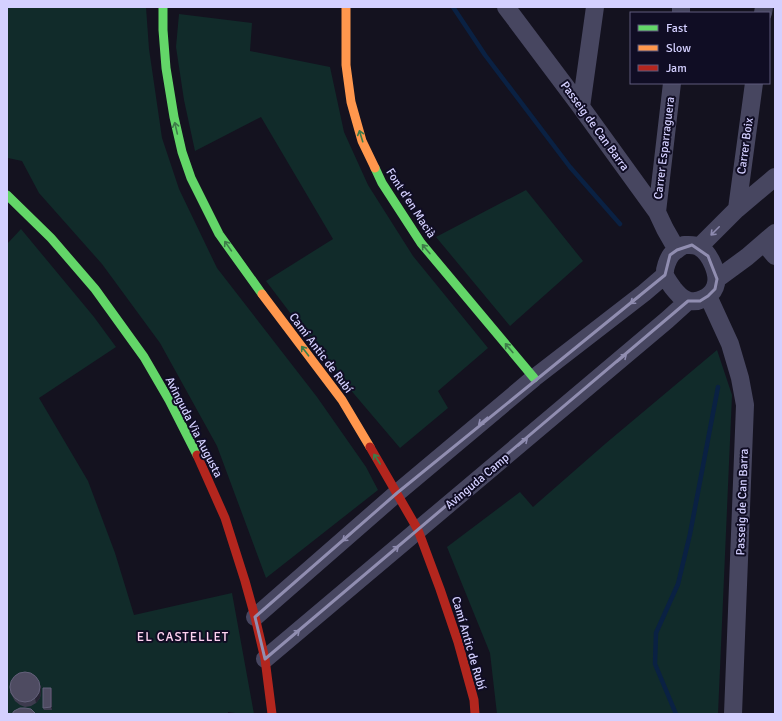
<svg xmlns="http://www.w3.org/2000/svg" width="782" height="721" viewBox="0 0 782 721" font-family="Signika,sans-serif">
	<rect width="100%" height="100%" fill="#14121f"/>
	<path fill="#112b2a" d="M 7,7 L 146,7 L 149,49 L 162,138 L 179,189 L 217,268 L 317,397 L 366,467 L 378,490 L 266,578 L 217,446 L 160,343 L 102,264 L 39,193 L 22,161 L 8,158 L 7,155 Z
		M 179,14 L 252,23 L 250,51 L 330,67 L 344,132 L 368,185 L 413,256 L 488,348 L 438,391 L 448,408 L 400,448 L 332,368 L 266,281 L 333,239 L 261,117 L 195,151 L 184,100 L 176,47 Z
		M 526,190 L 583,261 L 510,326 L 436,237 Z
		M 21,229 L 94,317 L 116,347 L 39,398 L 88,481 L 115,553 L 134,615 L 232,593 L 254,714 L 242,714 L 228,712 L 228,714 L 7,714 L 7,244 Z
		M 717,350 L 732,395 L 718,714 L 497,714 L 490,653 L 447,547 L 520,492 L 533,507 L 605,444 Z"/>
	<g fill="none" stroke-linecap="round" stroke-linejoin="round">
		<path stroke="#0a2143" stroke-width="4.5" d="M 453,7 L 485,55 L 570,167 L 620,224
			M 676,714 L 655,664 L 656,633 L 678,584 L 690,534 L 718,387"/>
		<path stroke="#474660" stroke-width="18" d="M 506,7 L 581,107 L 657,212 L 665,229 L 677,250
			M 681,13 L 681,7
			M 763,13 L 764,7
			M 581,107 L 595,7
			M 737,209 L 754,83
			M 657,212 L 672,83
			M 764,243 L 775,256
			M 684,245 C 689,245 694,244 699,247 C 710,253 720,275 715,287 C 711,297 697,304 687,300 C 681,298 677,293 673,288 C 671,285 667,280 665,275 C 664,269 668,259 671,255 C 674,251 679,248 684,245 Z
			M 699,247 L 737,209 L 775,177
			M 717,279 L 747,257 L 775,233
			M 708,296 L 730,344 L 740,378 L 745,405 L 733,714
			M 255,617 L 397,493 L 534,378 L 644,293 L 665,275
			M 265,659 L 418,530 L 667,320 L 688,301"/>
		<path stroke="#63d668" stroke-width="9" d="M 163,7 L 163,30 L 166,68 L 174,117 L 182,152 L 191,178 L 219,234 L 262,294
			M 375,168 L 382,183 L 421,243 L 534,378
			M 7,195 L 51,238 L 95,289 L 144,357 L 169,400 L 197,455"/>
		<path stroke="#ff974d" stroke-width="9" d="M 346,7 L 346,65 L 351,102 L 362,141 L 375,168
			M 262,294 L 342,400 L 370,447"/>
		<path stroke="#b3261e" stroke-width="9" d="M 370,447 L 418,530 L 440,589 L 458,642 L 474,700 L 475,714
			M 197,455 L 225,518 L 245,581 L 255,617 L 265,659 L 272,714"/>
	</g>
	<path fill="#3d3b4e" d="M 39,682 L 41,687 L 41,693 L 40,698 L 36,703 L 31,706 L 25,707 L 20,705 L 15,701 L 10,692 Z
		M 52,690 L 52,710 L 44,710 L 43,708 Z"/>
	<path fill="#262433" d="M 39,682 L 41,687 L 41,693 L 40,698 L 36,703 L 35,698 Z
		M 51,688 L 52,690 L 52,710 L 51,707 Z"/>
	<path fill="#4e4b61" stroke="#63607a" d="M10 687a15 15 0 1 1 30 0a15 15 0 1 1-30 0Z
		M 43,688 L 51,688 L 51,707 L 43,708 Z
		M 20,708 L 25,708 L 31,709 L 36,714 L 12,714 L 14,711 Z"/>
	<defs><path id="oneway-shaft" d="M-6 0H5M1.5-3L5.5 0L1.5 3" fill="none" stroke-width="1.6" stroke-linecap="round" stroke-linejoin="round"/></defs>
	<g stroke="#3e7c49">
		<use href="#oneway-shaft" transform="translate(176 128) rotate(-103)"/>
		<use href="#oneway-shaft" transform="translate(361 136) rotate(-107)"/>
		<use href="#oneway-shaft" transform="translate(228 246) rotate(-125)"/>
		<use href="#oneway-shaft" transform="translate(426 249) rotate(-130)"/>
		<use href="#oneway-shaft" transform="translate(509 348) rotate(-130)"/>
		<use href="#oneway-shaft" transform="translate(305 351) rotate(-127)"/>
		<use href="#oneway-shaft" transform="translate(377 459) rotate(-123)"/>
	</g>
	<g stroke="#8e8bb0">
		<use href="#oneway-shaft" transform="translate(715 231) rotate(135)"/>
		<use href="#oneway-shaft" transform="translate(635 300) rotate(142)"/>
		<use href="#oneway-shaft" transform="translate(622 358) rotate(-40)"/>
		<use href="#oneway-shaft" transform="translate(483 421) rotate(140)"/>
		<use href="#oneway-shaft" transform="translate(523 442) rotate(-40)"/>
		<use href="#oneway-shaft" transform="translate(347 537) rotate(139)"/>
		<use href="#oneway-shaft" transform="translate(394 550) rotate(-40)"/>
		<use href="#oneway-shaft" transform="translate(295 634) rotate(-40)"/>
	</g>
	<path fill="none" stroke="#918eb1" stroke-width="3" stroke-linejoin="round" d="M 692,245 L 708,256 L 717,279 L 715,289 L 708,296 L 700,301 L 688,301 L 265,659 L 255,617 L 397,493 L 665,275 L 670,255 L 677,250 Z"/>
	<g text-anchor="middle" stroke-width="4" stroke-linejoin="round" paint-order="stroke">
		<g font-size="12" fill="#d4d0ff" stroke="#100d24">
			<text transform="translate(595 126) rotate(54)" y="4">Passeig de Can Barra</text>
			<text transform="translate(745 146) rotate(-82)" y="4">Carrer Boix</text>
			<text transform="translate(664 148) rotate(-83)" y="4">Carrer Esparraguera</text>
			<text transform="translate(411 203) rotate(57)" y="4">Font d'en Macià</text>
			<text transform="translate(321 353) rotate(53)" y="4">Camí Antic de Rubí</text>
			<text transform="translate(194 427) rotate(63)" y="4">Avinguda Via Augusta</text>
			<text transform="translate(477 481) rotate(-40)" y="4">Avinguda Camp</text>
			<text transform="translate(742 502) rotate(-88)" y="4">Passeig de Can Barra</text>
			<text transform="translate(469 643) rotate(74)" y="4">Camí Antic de Rubí</text>
		</g>
		<g font-size="13" letter-spacing="1" fill="#ffd2f0" stroke="#100d24">
			<text x="183" y="641">EL CASTELLET</text>
		</g>
	</g>
	<rect width="782" height="721" fill="none" stroke="#d4d0ff" stroke-width="16"/>
	<rect x="630" y="12" width="140" height="72" fill="#100d24" stroke="#5e5b7c"/>
	<rect x="638" y="25" width="20" height="6" fill="#63d668" stroke="#5e5b7c"/>
	<text x="666" y="32" font-size="12" fill="#d4d0ff">Fast</text>
	<rect x="638" y="45" width="20" height="6" fill="#ff974d" stroke="#5e5b7c"/>
	<text x="666" y="52" font-size="12" fill="#d4d0ff">Slow</text>
	<rect x="638" y="65" width="20" height="6" fill="#b3261e" stroke="#5e5b7c"/>
	<text x="666" y="72" font-size="12" fill="#d4d0ff">Jam</text>
</svg>
